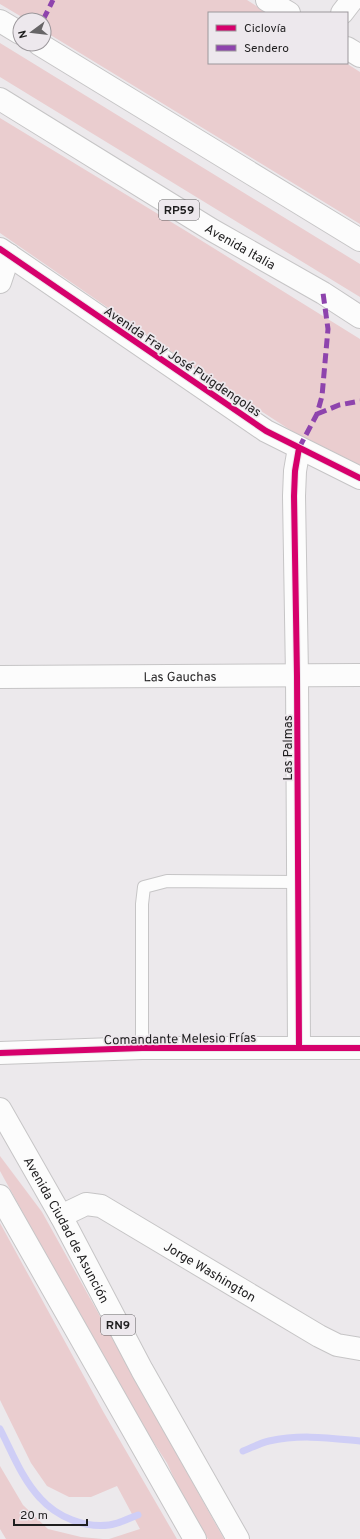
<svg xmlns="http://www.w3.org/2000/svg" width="360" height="1539" viewBox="0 0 360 1539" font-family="Overpass,sans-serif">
	<rect width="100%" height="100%" fill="#ece9ec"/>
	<path fill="#eacdcf" d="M 0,0 L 247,0 L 267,13 L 209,13 L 209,63 L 346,63 L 360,72 L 360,224 L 44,31 L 44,20 L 27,20 L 0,4 Z
		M 0,43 L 360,264 L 360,297 L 0,77 Z
		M 0,118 L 186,231 L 360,339 L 360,465 L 315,446 L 198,370 L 0,233 Z
		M 0,1156 L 42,1212 L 224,1539 L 208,1539 L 190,1513 L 167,1463 L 123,1395 L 0,1171 Z
		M 0,1223 L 104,1413 L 177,1539 L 109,1539 L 140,1529 L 117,1486 L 91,1497 L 69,1497 L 47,1486 L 31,1463 L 0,1400 Z
		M 0,1466 L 23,1505 L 48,1529 L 81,1537 L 103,1539 L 6,1539 L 0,1529 Z"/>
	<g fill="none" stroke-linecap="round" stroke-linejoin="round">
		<path stroke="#cfcef6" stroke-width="7" d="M 0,1429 C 12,1452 22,1479 40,1498 C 57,1517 84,1528 109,1525 C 119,1524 129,1518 138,1515
			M 243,1451 C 251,1448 260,1443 269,1441 C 301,1434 329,1438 360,1441"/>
		<g stroke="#c6c5c6" stroke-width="14">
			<path id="service" d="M 142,1048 L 142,904 L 144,887 L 167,881 L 299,882"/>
		</g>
		<g stroke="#c6c5c6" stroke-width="24">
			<g id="minor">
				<path d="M 267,0 L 289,13"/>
				<path d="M 342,13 L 352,0"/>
				<path d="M 347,48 L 360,56"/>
				<path d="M 0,282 L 9,255"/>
				<path d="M 299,448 L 295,471 L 294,496 L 297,676 L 299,1048"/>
				<path id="s1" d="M 0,677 L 360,675"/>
				<path d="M 0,1053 L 142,1048 L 360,1048"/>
				<path id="s2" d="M 61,1216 L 86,1204 L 101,1206 L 319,1336 L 337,1345 L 360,1349"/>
			</g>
		</g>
		<g stroke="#c6c5c6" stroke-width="24">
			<path id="tertiary" d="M 0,249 L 266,431 L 360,478"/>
		</g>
		<g stroke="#c6c5c6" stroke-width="24">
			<g id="primary">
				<path d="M 0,21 L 20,33"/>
				<path d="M 39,44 L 360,240"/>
				<path id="s3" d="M 0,99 L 212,230 L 323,293 L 360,317"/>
			</g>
		</g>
		<g stroke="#c6c5c6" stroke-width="24">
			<g id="trunk">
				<path id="s4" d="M 0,1109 L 61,1216 L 142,1370 L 238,1539"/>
				<path d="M 0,1196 L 195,1539"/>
			</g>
		</g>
		<use href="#service" stroke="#fcfcfc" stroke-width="12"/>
		<use href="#minor" stroke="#fcfcfc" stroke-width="22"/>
		<use href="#tertiary" stroke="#fcfcfc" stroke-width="22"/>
		<use href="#primary" stroke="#fcfcfc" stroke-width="22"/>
		<use href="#trunk" stroke="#fcfcfc" stroke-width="22"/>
		<path stroke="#8e44ad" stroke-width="5" stroke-dasharray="10 5" stroke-linecap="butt" d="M 43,20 L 53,0
			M 317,414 L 339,405 L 360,401
			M 299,448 L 317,414 L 322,396 L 328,329 L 323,293"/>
		<g stroke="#ede8ed" stroke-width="8">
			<path id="cycleway" d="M 0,249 L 266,431 L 360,478
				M 299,448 L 295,471 L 294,496 L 297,676 L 299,1048
				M 0,1053 L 142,1048 L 360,1048"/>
		</g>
		<use href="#cycleway" stroke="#d6006c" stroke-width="6"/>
	</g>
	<g text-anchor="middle" stroke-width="3.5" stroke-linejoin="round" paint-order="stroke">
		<g fill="#ede8ed" stroke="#5d5b5d" stroke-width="1">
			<rect x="159" y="200" width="40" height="20" rx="3"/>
			<rect x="101" y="1315" width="34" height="20" rx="3"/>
		</g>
		<g font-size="12" font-weight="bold" fill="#1f1e1f">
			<text x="179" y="214">RP59</text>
			<text x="118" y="1329">RN9</text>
		</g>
		<g font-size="13" fill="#1f1e1f" stroke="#ede8ed">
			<text dy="5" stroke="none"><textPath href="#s3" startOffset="282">Avenida Italia</textPath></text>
			<text transform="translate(183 361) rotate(34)" y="5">Avenida Fray José Puigdengolas</text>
			<text dy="5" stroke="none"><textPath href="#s1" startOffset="180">Las Gauchas</textPath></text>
			<text transform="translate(287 748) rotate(-90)" y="5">Las Palmas</text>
			<text transform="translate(180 1038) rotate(-1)" y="5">Comandante Melesio Frías</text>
			<text dy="5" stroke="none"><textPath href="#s4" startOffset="138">Avenida Ciudad de Asunción</textPath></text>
			<text dy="5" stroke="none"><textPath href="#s2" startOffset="170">Jorge Washington</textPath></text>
		</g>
	</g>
	<rect x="208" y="12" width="140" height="52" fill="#ede8ed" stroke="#9b979b"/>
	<rect x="216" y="25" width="20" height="6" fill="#d6006c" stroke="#9b979b"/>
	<text x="244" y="32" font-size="12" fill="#1f1e1f">Ciclovía</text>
	<rect x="216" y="45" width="20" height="6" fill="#8e44ad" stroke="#9b979b"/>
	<text x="244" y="52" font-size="12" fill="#1f1e1f">Sendero</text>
	<g transform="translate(32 32) rotate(255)"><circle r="19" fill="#ede8ed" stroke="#9b979b"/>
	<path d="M0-3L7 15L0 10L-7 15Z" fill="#676567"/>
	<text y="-6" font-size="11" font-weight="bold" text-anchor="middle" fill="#1f1e1f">N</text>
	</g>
	<path d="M14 1519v6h73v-6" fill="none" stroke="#1f1e1f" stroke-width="2"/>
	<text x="20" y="1519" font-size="12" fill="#1f1e1f" stroke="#ede8ed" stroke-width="3" paint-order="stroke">20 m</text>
</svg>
